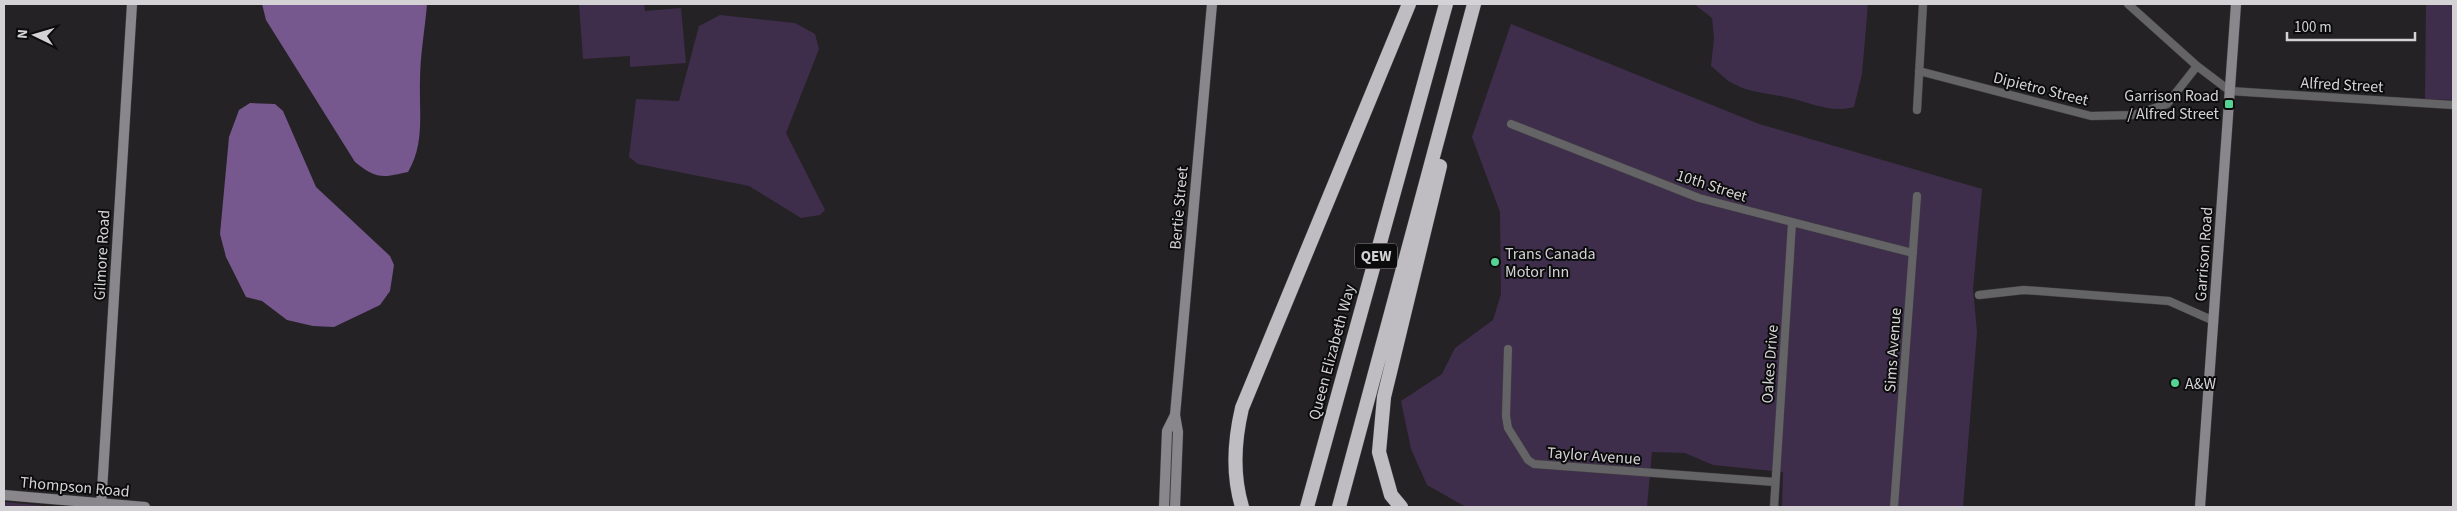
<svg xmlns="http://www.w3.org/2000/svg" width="2457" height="511" viewBox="0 0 2457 511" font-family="'Source Sans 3',sans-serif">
	<rect width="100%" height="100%" fill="#242225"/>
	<path fill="#3e2e4b" d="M 579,4 L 644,4 L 645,11 L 681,8 L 686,63 L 630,67 L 630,56 L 583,59 Z
		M 1694,4 L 1868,4 L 1862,74 L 1854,107 C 1829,114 1808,101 1785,97 C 1768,93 1751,93 1736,85 C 1726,81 1719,72 1711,66 L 1714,38 L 1712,18 Z
		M 2426,4 L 2453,4 L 2453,100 L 2425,99 Z
		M 720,15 L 795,23 L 815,34 L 819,49 L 786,133 L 825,210 L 820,215 L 801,218 L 749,186 L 638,164 L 629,157 L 636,99 L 679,101 L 699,26 Z
		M 1511,24 L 1759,124 L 1982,189 L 1973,289 L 1977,332 L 1963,507 L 1782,507 L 1783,472 L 1713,465 L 1685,453 L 1652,452 L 1647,507 L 1466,507 L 1427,485 L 1411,449 L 1401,401 L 1442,374 L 1455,348 L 1493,320 L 1501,294 L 1500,212 L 1472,137 Z
		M 4,502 L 55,507 L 4,507 Z"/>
	<path fill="#76588e" d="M 262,4 L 427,4 C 425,29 420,55 420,81 C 419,112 425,144 408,172 C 382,178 376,179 355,162 L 266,20 Z
		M 250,103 L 275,104 L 283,111 L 316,187 L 390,256 L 394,265 L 390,291 L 380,305 L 334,327 L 313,326 L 287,320 L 262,301 L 246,297 L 226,257 L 220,234 L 229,137 L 239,110 Z"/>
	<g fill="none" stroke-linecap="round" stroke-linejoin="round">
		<g stroke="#403e41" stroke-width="9">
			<path id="street" d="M 2128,4 L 2197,66 L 2230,91 L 2453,105
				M 1919,71 L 2091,116 L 2133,115 L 2167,104 L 2197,66
				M 1917,110 L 1923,4
				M 1511,124 L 1699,198 L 1913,253
				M 1979,295 L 2024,290 L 2169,301 L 2214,321
				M 1508,349 L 1506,416 L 1508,428 L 1528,460 L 1534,464 L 1775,482
				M 1774,507 L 1792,223
				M 1894,507 L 1917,196"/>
		</g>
		<g stroke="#403e41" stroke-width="11">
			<path id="secondary" d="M 4,495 L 145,507
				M 101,507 L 132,4
				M 1164,507 L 1167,431 L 1175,415
				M 1175,507 L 1178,432 L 1175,415 L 1212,4
				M 2200,507 L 2236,4"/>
		</g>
		<g stroke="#403e41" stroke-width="15">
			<path id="highway" d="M 1242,507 C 1232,474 1234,442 1242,408 L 1409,4
				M 1307,507 L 1446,4
				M 1339,507 L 1474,4
				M 1401,507 L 1391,495 L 1379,452 L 1384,397 L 1440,166"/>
		</g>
		<use href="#street" stroke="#646365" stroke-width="8"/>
		<use href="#secondary" stroke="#89878b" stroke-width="10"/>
		<use href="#highway" stroke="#c0bdc2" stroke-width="14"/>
	</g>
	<g fill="#54d395" stroke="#0c0c0d" stroke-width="2">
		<rect x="2224" y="99" width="10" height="10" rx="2.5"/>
		<circle cx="1495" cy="262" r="5"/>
		<circle cx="2175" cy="383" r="5"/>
	</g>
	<g text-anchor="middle" stroke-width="4" stroke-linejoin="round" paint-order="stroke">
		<rect fill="#0c0c0d" stroke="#989799" stroke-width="1" x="1355" y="243.5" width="42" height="25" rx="4"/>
		<g font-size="15" font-weight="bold" fill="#d4d2d5">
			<text x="1376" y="261">QEW</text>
		</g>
		<g font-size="16" fill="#d4d2d5" stroke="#0c0c0d">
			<text transform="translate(2342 84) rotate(3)" y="6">Alfred Street</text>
			<text transform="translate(2041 88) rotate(14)" y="6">Dipietro Street</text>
			<text transform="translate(1712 185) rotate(18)" y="6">10th Street</text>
			<text transform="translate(1178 208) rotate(-85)" y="6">Bertie Street</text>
			<text transform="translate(2203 254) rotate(-86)" y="6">Garrison Road</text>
			<text transform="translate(101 255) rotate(-87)" y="6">Gilmore Road</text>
			<text transform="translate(1892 350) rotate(-86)" y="6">Sims Avenue</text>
			<text transform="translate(1331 352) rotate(-75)" y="6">Queen Elizabeth Way</text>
			<text transform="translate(1769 364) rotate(-86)" y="6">Oakes Drive</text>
			<text transform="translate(1594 455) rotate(4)" y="6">Taylor Avenue</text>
			<text transform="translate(75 486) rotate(5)" y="6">Thompson Road</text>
		</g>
		<g font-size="16" fill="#d4d2d5" stroke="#0c0c0d" text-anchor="start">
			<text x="2219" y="101" text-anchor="end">Garrison Road<tspan x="2219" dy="18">/ Alfred Street</tspan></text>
			<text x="1505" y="259">Trans Canada<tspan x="1505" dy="18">Motor Inn</tspan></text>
			<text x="2185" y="389">A&amp;W</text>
		</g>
	</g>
	<rect width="2457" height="511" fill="none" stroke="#d4d2d5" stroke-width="10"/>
	<g transform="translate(35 35) rotate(275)" stroke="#0c0c0d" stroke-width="4" paint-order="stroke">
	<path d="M0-4L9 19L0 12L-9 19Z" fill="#d4d2d5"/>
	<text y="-8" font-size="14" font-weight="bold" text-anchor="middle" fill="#d4d2d5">N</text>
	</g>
	<path d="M2287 32v8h128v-8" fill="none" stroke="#d4d2d5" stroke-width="2.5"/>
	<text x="2294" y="32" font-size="15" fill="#d4d2d5" stroke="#0c0c0d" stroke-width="4" paint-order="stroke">100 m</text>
</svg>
